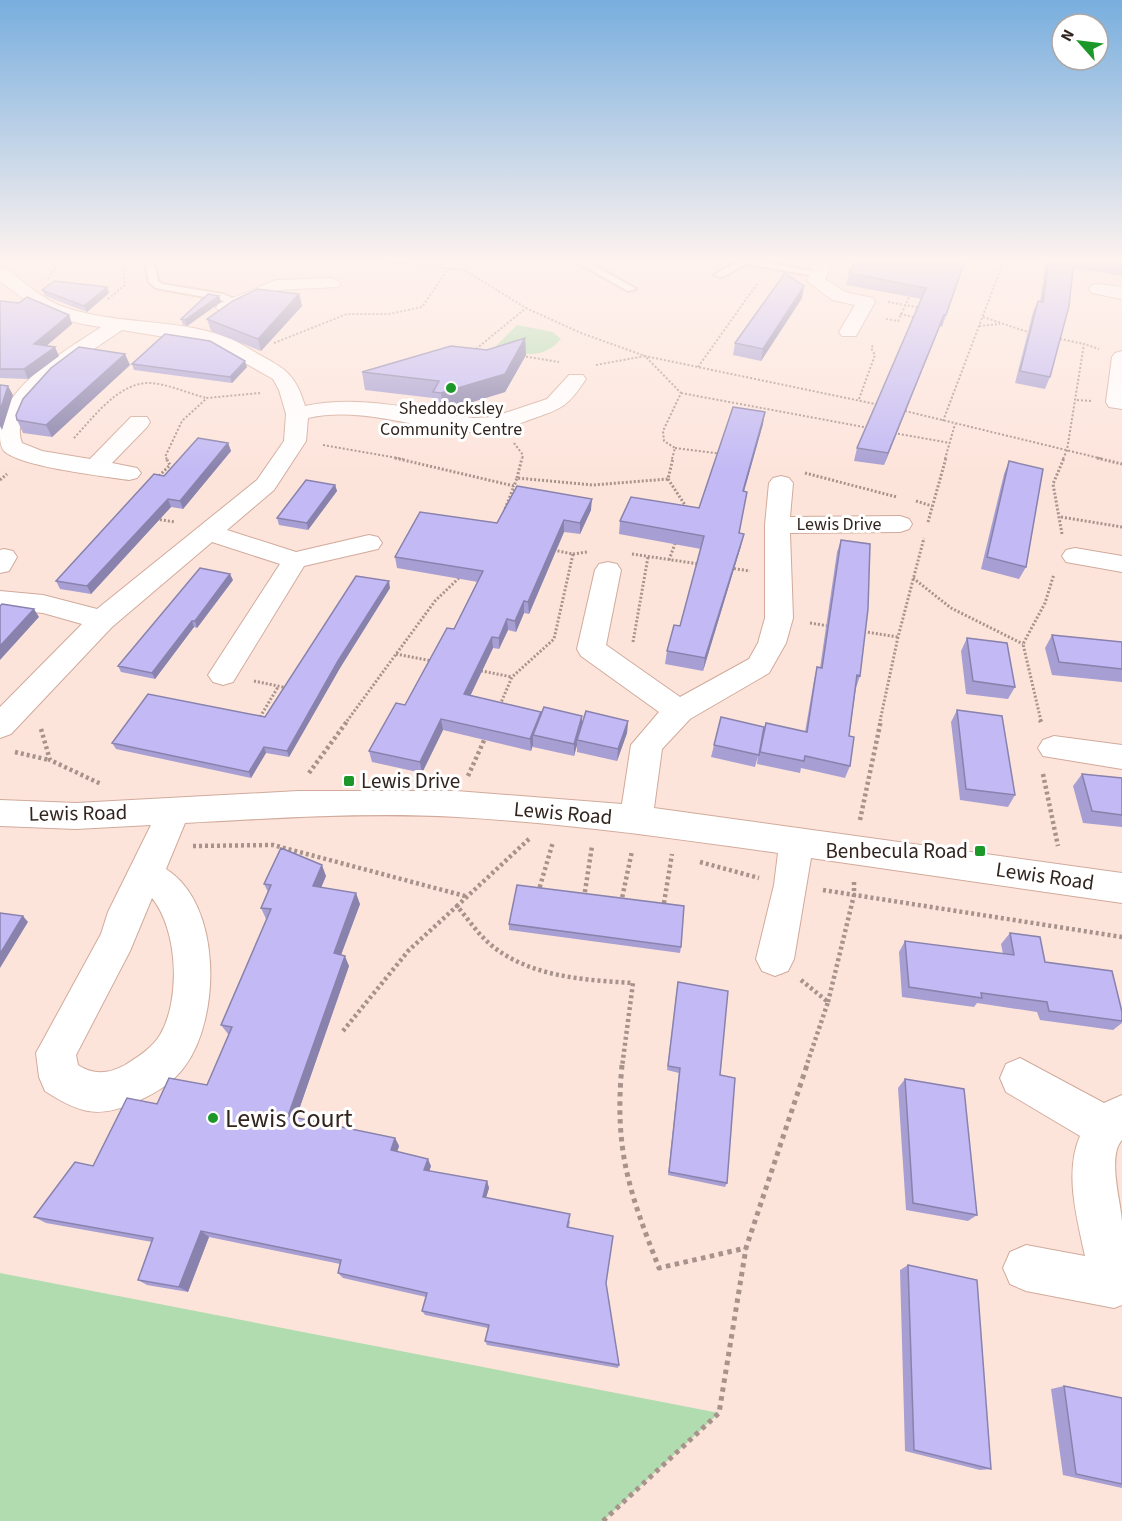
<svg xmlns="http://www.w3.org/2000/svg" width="1122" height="1521" viewBox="0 0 1122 1521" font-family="'Source Sans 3',sans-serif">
	<rect width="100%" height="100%" fill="#fde4db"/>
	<path fill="#b1dcaf" d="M 517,325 L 553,332 L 561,339 C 541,362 521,353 494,348 Z
		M 0,1273 L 719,1413 L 603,1521 L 0,1521 Z"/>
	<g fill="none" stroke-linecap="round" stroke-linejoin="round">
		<g stroke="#d1aa9b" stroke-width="4">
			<path id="service" d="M 145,260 L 153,260 L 158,281 L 162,284 L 223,294 L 241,302 L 236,305 L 221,300 L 156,288 L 149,282 Z
				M 573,260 L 585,260 L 636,289 L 628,291 Z
				M 740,260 L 756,260 L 822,273 L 817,276 L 746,264 L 722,277 L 714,275 Z"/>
		</g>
		<g stroke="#d1aa9b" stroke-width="2">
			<path id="minor" d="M 815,260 L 833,260 L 825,279 L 845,292 L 873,298 L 875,302 L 856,336 L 842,336 L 839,332 L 855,305 L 832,300 L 807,281 Z
				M 0,267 L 6,268 C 25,283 44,301 67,308 C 118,325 175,318 226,337 C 237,341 248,348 258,354 C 286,369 296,375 305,406 C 360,394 418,410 473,418 L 493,417 L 547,399 L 569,375 L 583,375 L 586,379 C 567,408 561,409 529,420 C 518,424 506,429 494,431 C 433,438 373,404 308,418 L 306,441 L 274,490 L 227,530 L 296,552 L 369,535 L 378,537 L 382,543 L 378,549 L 304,566 L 233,682 L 223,685 L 213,682 L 208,675 L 280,564 L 212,542 L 112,627 L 11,734 L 0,738 L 0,707 L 82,624 L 43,613 L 0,609 L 0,591 L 43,595 L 97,609 L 257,480 L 284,441 L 286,414 L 279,390 L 273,379 L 213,345 L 122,330 C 94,350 5,401 22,443 L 42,451 L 90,459 L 131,417 L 147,417 L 150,422 L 147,427 L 112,463 L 137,468 L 141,473 L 137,478 L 129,480 C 103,476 21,467 4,451 C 0,446 0,439 0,433 C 0,387 67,350 101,327 C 55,321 36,309 0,281 Z
				M 332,278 L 341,283 L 338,287 L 279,290 L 225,314 L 216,308 L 218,304 L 276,280 Z
				M 1098,284 L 1122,287 L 1122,299 L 1092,293 L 1089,289 L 1092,285 Z
				M 1122,351 L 1122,409 L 1109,407 L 1106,402 L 1112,357 L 1115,353 Z
				M 781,476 L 789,478 L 793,483 L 790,517 L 900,516 L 909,519 L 912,524 L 909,529 L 900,532 L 790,533 L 793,618 L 786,643 L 769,673 L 690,719 L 662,749 L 654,808 L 1122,873 L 1122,903 L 811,858 L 794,959 L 788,971 L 775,976 L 762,971 L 756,959 L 774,885 L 778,853 C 671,838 565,823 457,817 C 367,812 275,818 185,823 L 166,869 C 222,904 221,1017 185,1066 C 174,1082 156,1093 138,1101 C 99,1119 80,1114 45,1091 L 39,1077 L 36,1053 L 101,934 L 108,912 L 151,825 L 76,829 L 0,826 L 0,800 L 76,803 L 298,791 L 456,791 L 622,804 L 631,745 L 659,712 L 581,656 L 577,649 L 595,570 L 599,564 L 608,562 L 617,564 L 621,570 L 606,645 L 680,697 L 749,659 L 758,643 L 765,618 L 765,525 L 769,483 L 773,478 ZM 152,898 C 178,930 181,999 160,1035 C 152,1048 138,1057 125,1065 C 109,1074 93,1075 78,1065 L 76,1055 L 130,951 Z
				M 1075,548 L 1122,556 L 1122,572 L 1066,562 L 1062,556 L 1066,550 Z
				M 4,549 L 13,551 L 17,557 L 9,571 L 0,573 L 0,550 Z
				M 1054,736 L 1122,745 L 1122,769 L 1043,756 L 1038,748 L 1043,740 Z
				M 1020,1058 L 1104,1103 L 1122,1095 L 1122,1140 C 1107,1156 1121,1202 1122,1221 C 1122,1249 1122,1277 1122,1305 L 1114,1308 L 1026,1291 L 1010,1284 L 1003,1268 L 1010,1252 L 1026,1245 L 1085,1256 C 1077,1218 1064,1173 1080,1136 L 1006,1092 L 1000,1078 L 1006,1064 Z"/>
		</g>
		<path stroke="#a7938b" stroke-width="2" stroke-dasharray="2 2" stroke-linecap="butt" d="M 365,260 L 464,270 L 526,308 L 581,333 L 645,356 L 880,405
			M 48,279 L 54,269 L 68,260
			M 108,299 L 125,285 L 123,260
			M 888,302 L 922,308
			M 900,314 L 918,318
			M 983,317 L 1031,333
			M 886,319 L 898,321 L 911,293
			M 979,326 L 1000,324
			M 1056,338 L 1084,344
			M 274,343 L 347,314 L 389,314 L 422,307 L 448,269
			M 476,349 L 526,308
			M 522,356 L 559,362
			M 596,365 L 645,356 L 681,393 L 663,431 L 664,441 L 675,448 L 672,459
			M 698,367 L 757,284
			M 681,393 L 869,428
			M 859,399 L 875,355 L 871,348 L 874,344
			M 1077,400 L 1091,401
			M 901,410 L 1103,459
			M 943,421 L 1004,260
			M 894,433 L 950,443
			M 74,438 C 94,417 119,381 152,383 C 170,385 188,393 206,398
			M 514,443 L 523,455 L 522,459
			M 323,445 L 403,459
			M 675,448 L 722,454
			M 167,459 L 165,457 L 182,421 L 207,398 L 260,393
			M 945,459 L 955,424
			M 1063,459 L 1067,450 L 1084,344 L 1099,349"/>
		<path stroke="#a7938b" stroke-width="3" stroke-dasharray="2 2" stroke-linecap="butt" d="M 395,458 L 514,486 L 517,478 L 593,485 L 668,479 L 673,458
			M 1097,458 L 1122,464
			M 805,473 L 897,497
			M 159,476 L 170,465 L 166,458
			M 517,478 L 522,458
			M 668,479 L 687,508
			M 0,480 L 7,474
			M 916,501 L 932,506
			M 505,509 L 514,486
			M 1061,517 L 1122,527
			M 156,519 L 175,522
			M 928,522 L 946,458
			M 1062,534 L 1053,484 L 1064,458
			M 573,554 L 587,552
			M 632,554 L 699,564
			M 669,560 L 676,541
			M 730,568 L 750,571
			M 913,578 L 951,608 L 1023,644
			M 810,623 L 829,626
			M 860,631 L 898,637
			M 633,642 L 648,557
			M 396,654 L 432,661
			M 477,670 L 512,677
			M 254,681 L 287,688
			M 500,705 L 512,677 L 554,639 L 573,554 L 553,550
			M 260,717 L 278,687
			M 347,721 L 435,601 L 460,577
			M 880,721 L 898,637 L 924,538
			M 1041,721 L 1023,644 L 1045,603 L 1054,574"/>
		<path stroke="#a7938b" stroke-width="4.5" stroke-dasharray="3 3" stroke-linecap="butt" d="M 1040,720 L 1041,722
			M 41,729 L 50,760 L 101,784
			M 15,752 L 49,760
			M 309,773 L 348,720
			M 1043,774 L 1058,846
			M 468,776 L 486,736
			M 860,820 L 881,720
			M 529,839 L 457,906 C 468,919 478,934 491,945 C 530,977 584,980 633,983 L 622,1067
			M 193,846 L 273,845 L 465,896
			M 700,862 L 759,878
			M 823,890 L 1122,937
			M 538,893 L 553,842
			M 584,898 L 592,846
			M 621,903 L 632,851
			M 663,909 L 672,854
			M 801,980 L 828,1002 L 806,1067
			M 828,1002 L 854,895 L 854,881
			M 343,1031 L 409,950 L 457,906"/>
		<path stroke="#a7938b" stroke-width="5" stroke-dasharray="4.5 4.5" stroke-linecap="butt" d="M 622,1065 C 614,1150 629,1191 659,1268 L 746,1248
			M 603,1521 L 719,1413 L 746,1248 L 807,1065"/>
		<use href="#service" fill="#fff" fill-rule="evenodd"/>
		<use href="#minor" fill="#fff" fill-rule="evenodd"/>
	</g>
	<path fill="#a79fd3" d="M 966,260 L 942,327 L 940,326 L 884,465 L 854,461 L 857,448 L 922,299 L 846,285 L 849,273 Z
		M 1041,260 L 1122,260 L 1122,276 L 1073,268 L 1050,377 L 1045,389 L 1015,383 L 1033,312 L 1038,301 L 1040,301 L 1046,261 Z
		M 42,290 L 109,293 L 87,312 L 45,296 Z
		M 299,294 L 302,306 L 261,351 L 211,331 L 207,319 Z
		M 219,296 L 221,302 L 187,326 L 183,325 L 181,319 Z
		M 802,298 L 761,361 L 733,355 L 735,343 Z
		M 0,301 L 69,315 L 72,324 L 47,345 L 59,356 L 28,379 L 0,378 Z
		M 525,338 L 526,355 L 505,392 L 443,411 L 435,409 L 433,398 L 365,390 L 362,372 L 487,350 Z
		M 132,364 L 247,367 L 232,383 L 134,370 Z
		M 130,365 L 52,437 L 23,433 L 17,420 Z
		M 763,424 L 744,492 L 739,533 L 741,546 L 703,671 L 665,664 L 667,651 L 680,626 L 701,549 L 619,534 L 620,521 L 699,508 Z
		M 228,443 L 231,451 L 183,509 L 171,507 L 91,594 L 60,589 L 56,581 Z
		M 1009,461 L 1026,567 L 1019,579 L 981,569 L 1004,474 Z
		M 335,485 L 337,491 L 308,530 L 279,525 L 277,518 Z
		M 591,510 L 580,534 L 564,532 L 529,614 L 524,613 L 516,632 L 508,630 L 499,649 L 493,648 L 470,695 L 541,712 L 582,716 L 582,725 L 628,721 L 627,733 L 617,761 L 577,752 L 577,745 L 574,756 L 533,747 L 533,745 L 531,751 L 443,730 L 422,773 L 372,762 L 369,751 L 405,705 L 454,629 L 478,582 L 397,568 L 395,557 L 497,523 Z
		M 841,540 L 860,676 L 856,688 L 849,736 L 850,766 L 845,778 L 801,768 L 800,773 L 757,764 L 758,756 L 755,767 L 711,757 L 714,745 L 762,735 L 766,723 L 805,732 L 814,680 L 817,667 L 820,668 L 837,552 Z
		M 233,580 L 197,628 L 194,627 L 155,679 L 121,672 L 118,666 Z
		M 390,588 L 340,668 L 289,757 L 266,753 L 251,778 L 116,749 L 112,743 L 265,717 Z
		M 1052,635 L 1122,642 L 1122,682 L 1052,675 L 1045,648 Z
		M 967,638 L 1015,687 L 1008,699 L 966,694 L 961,651 Z
		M 957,710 L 1015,795 L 1008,807 L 960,800 L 951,722 Z
		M 1082,774 L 1122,778 L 1122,827 L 1083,823 L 1073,786 Z
		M 326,876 L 321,888 L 360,904 L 341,955 L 349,966 L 296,1118 L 395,1138 L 399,1146 L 397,1152 L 431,1166 L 429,1171 L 487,1181 L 489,1188 L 486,1198 L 570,1221 L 569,1227 L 606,1283 L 619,1365 L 618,1368 L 487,1345 L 485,1341 L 488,1328 L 425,1315 L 422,1311 L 426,1297 L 343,1278 L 338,1273 L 340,1264 L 209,1237 L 188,1292 L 147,1285 L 138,1280 L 152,1242 L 46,1223 L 34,1217 L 93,1166 L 157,1104 L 207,1085 L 229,1034 L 228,1034 L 221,1025 L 267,919 L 266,919 L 261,908 L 268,892 L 264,884 Z
		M 509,924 L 681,947 L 680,953 L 509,930 Z
		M 1010,933 L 1045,962 L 1122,1012 L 1122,1023 L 1113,1030 L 1040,1020 L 1037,1012 L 977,1003 L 974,1007 L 902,997 L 899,952 L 905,941 L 1003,954 L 1001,944 Z
		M 678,982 L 720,1075 L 727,1183 L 725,1187 L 668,1175 L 679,1073 L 667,1070 Z
		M 905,1079 L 977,1215 L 968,1221 L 906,1210 L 898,1088 Z
		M 908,1265 L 991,1469 L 980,1470 L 905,1451 L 900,1270 Z
		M 1064,1386 L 1122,1398 L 1122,1488 L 1063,1475 L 1051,1389 Z"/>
	<path fill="#8882ac" d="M 804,286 L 802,298 L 761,361 L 763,349 Z
		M 107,287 L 109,293 L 87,312 L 84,306 Z
		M 299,294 L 302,306 L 261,351 L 258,339 Z
		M 219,296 L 221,302 L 187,326 L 185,320 Z
		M 69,315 L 72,324 L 38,353 L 34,344 Z
		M 944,315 L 940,326 L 884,465 L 888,453 Z
		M 525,338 L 526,355 L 505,392 L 443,411 L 441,393 Z
		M 55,347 L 59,356 L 28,379 L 24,369 Z
		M 125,354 L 130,365 L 52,437 L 46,425 Z
		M 245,361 L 247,367 L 232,383 L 230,377 Z
		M 8,386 L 13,395 L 2,430 L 0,426 L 0,411 Z
		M 765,412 L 763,424 L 740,504 L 743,491 Z
		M 228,443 L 231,451 L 183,509 L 180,501 Z
		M 335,485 L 337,491 L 308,530 L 307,523 Z
		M 168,499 L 171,507 L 91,594 L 87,586 Z
		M 592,499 L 591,510 L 580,534 L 580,523 Z
		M 564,520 L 564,532 L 529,614 L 528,602 Z
		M 744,534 L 741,546 L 703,671 L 705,658 Z
		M 230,574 L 233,580 L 197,628 L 195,621 Z
		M 389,581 L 390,588 L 340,668 L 289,757 L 287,751 L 338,661 Z
		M 524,601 L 524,613 L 516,632 L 515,621 Z
		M 34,609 L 39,617 L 0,660 L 0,646 Z
		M 507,619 L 508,630 L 499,649 L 499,638 Z
		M 192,621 L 194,627 L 155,679 L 152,673 Z
		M 492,637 L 493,648 L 466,705 L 464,694 Z
		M 541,712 L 533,735 L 533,745 L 531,751 L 530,739 Z
		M 582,716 L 582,728 L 577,740 L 577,745 L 574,756 L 574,744 Z
		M 441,719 L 443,730 L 422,773 L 420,762 Z
		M 628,721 L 627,733 L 617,761 L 618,749 Z
		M 264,747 L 266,753 L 251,778 L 249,772 Z
		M 322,865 L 326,876 L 317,897 L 313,886 Z
		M 356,893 L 360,904 L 338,963 L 334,953 Z
		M 23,916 L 28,922 L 0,968 L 0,954 Z
		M 345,956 L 349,966 L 294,1124 L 288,1116 Z
		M 395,1138 L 399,1146 L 395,1158 L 391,1150 Z
		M 428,1159 L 431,1166 L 427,1178 L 424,1170 Z
		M 487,1181 L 489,1188 L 484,1204 L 483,1197 Z
		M 201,1231 L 209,1237 L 188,1292 L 179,1287 Z"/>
	<path fill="#c2b9f5" stroke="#8882ac" stroke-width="1.5" d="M 856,260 L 965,260 L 946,315 L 944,315 L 888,453 L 857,448 L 926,288 L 849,273 Z
		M 1049,260 L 1074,260 L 1069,306 L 1050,377 L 1020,371 L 1038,301 L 1043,302 Z
		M 1100,260 L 1122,260 L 1122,264 Z
		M 785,273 L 804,286 L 763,349 L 735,343 Z
		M 54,281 L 107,287 L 84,306 L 42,290 Z
		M 257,289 L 299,294 L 258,339 L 207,319 L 233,301 Z
		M 208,294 L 219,296 L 185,320 L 181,319 Z
		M 27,297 L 69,315 L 34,344 L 55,347 L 24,369 L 0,369 L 0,301 L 19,303 Z
		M 165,334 L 210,341 L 245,361 L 230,377 L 132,364 Z
		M 525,338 L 505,374 L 441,393 L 433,392 L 439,381 L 362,372 L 451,346 L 487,350 Z
		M 79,347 L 125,354 L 46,425 L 17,420 L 16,415 L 23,399 L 51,368 Z
		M 0,385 L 8,386 L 0,411 Z
		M 733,407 L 765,412 L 743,491 L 747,492 L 739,533 L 744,534 L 705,658 L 667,651 L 674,625 L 680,626 L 704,536 L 620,521 L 631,497 L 699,508 Z
		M 198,438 L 228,443 L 180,501 L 168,499 L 87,586 L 56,581 L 154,474 L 164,476 Z
		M 1009,461 L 1043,469 L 1026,567 L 987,557 Z
		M 306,480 L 335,485 L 307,523 L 277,518 Z
		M 517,486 L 592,499 L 580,523 L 564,520 L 528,602 L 524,601 L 515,621 L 507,619 L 499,638 L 492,637 L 464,694 L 541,712 L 530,739 L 441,719 L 420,762 L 369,751 L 396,703 L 405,705 L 447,628 L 454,629 L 483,571 L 395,557 L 420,512 L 497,523 Z
		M 841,540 L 870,544 L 868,609 L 860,676 L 857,675 L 849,736 L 854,737 L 850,766 L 805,756 L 804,761 L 760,752 L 766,723 L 807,732 L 817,667 L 822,668 Z
		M 200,568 L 230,574 L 195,621 L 192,621 L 152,673 L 118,666 Z
		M 356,576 L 389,581 L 338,661 L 287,751 L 264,747 L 249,772 L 112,743 L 148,694 L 265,717 Z
		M 2,604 L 34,609 L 0,646 L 0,606 Z
		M 1052,635 L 1122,642 L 1122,669 L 1059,662 Z
		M 967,638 L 1007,643 L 1015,687 L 973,681 Z
		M 544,707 L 582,716 L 574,744 L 533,735 Z
		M 957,710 L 1002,716 L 1015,795 L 966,789 Z
		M 586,711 L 628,721 L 618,749 L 577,740 Z
		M 721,717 L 764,727 L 759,755 L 714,745 Z
		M 1082,774 L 1122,778 L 1122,815 L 1092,811 Z
		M 281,848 L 322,865 L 313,886 L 356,893 L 334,953 L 345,956 L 288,1116 L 395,1138 L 391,1150 L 428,1159 L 424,1170 L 487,1181 L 483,1197 L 570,1214 L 567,1227 L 613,1236 L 606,1283 L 619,1365 L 485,1341 L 489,1325 L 422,1311 L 427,1293 L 338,1273 L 341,1260 L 201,1231 L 179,1287 L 138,1280 L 153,1238 L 34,1217 L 75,1162 L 93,1166 L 127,1098 L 157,1104 L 169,1078 L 207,1085 L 232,1027 L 221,1025 L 271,909 L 261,908 L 271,885 L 264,884 Z
		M 517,885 L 684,906 L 681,947 L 509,924 Z
		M 0,913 L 23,916 L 0,954 Z
		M 1010,933 L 1040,937 L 1045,962 L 1112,971 L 1122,1012 L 1122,1021 L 1049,1011 L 1047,1002 L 981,993 L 982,998 L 909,987 L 905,941 L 1014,955 Z
		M 678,982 L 728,991 L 720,1075 L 735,1078 L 727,1183 L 669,1172 L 680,1068 L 668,1066 Z
		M 905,1079 L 964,1089 L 977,1215 L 913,1203 Z
		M 908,1265 L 977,1280 L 991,1469 L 914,1450 Z
		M 1064,1386 L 1122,1398 L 1122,1484 L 1076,1474 Z"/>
	<linearGradient id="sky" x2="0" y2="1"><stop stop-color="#78aede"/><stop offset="0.55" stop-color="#fef3ef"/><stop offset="1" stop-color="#fef3ef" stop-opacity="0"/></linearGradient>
	<rect width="1122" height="473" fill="url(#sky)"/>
	<g fill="#1c982a" stroke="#fff" stroke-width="2">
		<circle cx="451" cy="388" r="6"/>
		<rect x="343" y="775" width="12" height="12" rx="3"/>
		<rect x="974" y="845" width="12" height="12" rx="3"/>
		<circle cx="213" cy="1118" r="6"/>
	</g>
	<g text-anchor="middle" stroke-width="6" stroke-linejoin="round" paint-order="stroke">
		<g font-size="18" fill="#32241e" stroke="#fff">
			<text x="451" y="414">Sheddocksley<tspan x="451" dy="21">Community Centre</tspan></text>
		</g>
		<g font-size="18" fill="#32241e" stroke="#fff">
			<text x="839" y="530">Lewis Drive</text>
		</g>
		<g font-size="21" fill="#32241e" stroke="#fff" text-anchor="start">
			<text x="361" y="788">Lewis Drive</text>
			<text x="968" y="858" text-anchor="end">Benbecula Road</text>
		</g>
		<g font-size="21" fill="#32241e" stroke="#fff">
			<text transform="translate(78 813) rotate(-1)" y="7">Lewis Road</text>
			<text transform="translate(563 813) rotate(5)" y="7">Lewis Road</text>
			<text transform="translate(1045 876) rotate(8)" y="7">Lewis Road</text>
		</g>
		<g font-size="26" fill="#32241e" stroke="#fff" text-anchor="start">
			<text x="225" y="1127">Lewis Court</text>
		</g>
	</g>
	<g transform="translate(1080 42) rotate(298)"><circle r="28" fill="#ffffff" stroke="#ada7a5" stroke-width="1.5"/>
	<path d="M0-4.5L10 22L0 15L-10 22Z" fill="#1c982a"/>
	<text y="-9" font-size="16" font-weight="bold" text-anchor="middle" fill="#32241e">N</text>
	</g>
</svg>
